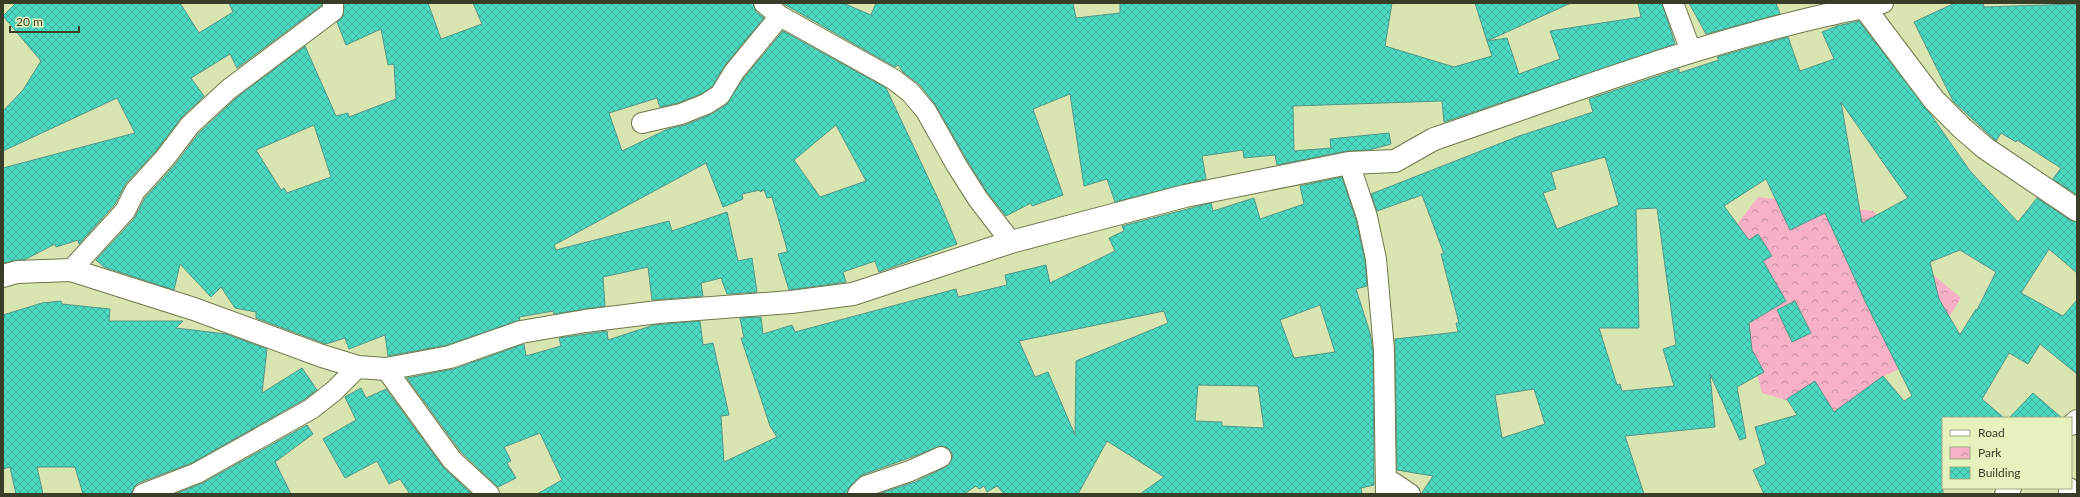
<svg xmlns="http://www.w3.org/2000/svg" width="2080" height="497" viewBox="0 0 2080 497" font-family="Lato,sans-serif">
	<defs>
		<pattern id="park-crowns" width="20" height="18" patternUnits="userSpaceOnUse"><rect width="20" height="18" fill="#f6b1c6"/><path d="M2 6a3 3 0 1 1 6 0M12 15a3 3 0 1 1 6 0" fill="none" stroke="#c891a1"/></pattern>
		<pattern id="building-cross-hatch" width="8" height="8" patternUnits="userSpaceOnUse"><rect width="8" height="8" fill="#4ad9c0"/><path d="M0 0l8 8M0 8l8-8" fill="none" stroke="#3fb19c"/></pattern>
	</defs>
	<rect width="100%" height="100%" fill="#d8e5b0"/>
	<path fill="url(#park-crowns)" d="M 1758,197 L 1874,211 L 1899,246 L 1961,298 L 1926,355 L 1881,378 L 1849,419 L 1762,393 L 1729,277 L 1728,236 Z"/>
	<path fill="url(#building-cross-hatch)" stroke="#549588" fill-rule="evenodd" d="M 16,3 L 180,3 L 199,33 L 233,12 L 229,3 L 322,3 L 322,5 L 237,68 L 230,54 L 191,78 L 204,96 L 181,118 L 156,151 L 126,183 L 115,204 L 79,244 L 78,240 L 56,247 L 55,244 L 26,259 L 3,263 L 3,168 L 135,133 L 117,98 L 3,151 L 3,111 L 23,90 L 41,61 L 3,16 Z
		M 344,3 L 428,3 L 441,39 L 482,24 L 473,3 L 753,3 L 756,12 L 764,18 L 725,65 L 712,87 L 701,94 L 678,103 L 660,107 L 657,98 L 609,113 L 622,151 L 668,129 L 685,125 L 710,115 L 726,105 L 743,79 L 783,31 L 886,88 L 940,203 L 957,244 L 879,272 L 875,261 L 843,272 L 846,282 L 789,290 L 778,254 L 787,252 L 787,249 L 772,197 L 767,198 L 764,190 L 760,192 L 760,190 L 742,194 L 743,199 L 723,207 L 706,163 L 554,245 L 556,250 L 669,221 L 672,231 L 727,212 L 738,261 L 752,258 L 757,292 L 727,294 L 721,278 L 701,283 L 703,296 L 652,300 L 648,267 L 603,277 L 605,306 L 554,314 L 553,311 L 519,317 L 520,320 L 447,345 L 388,356 L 385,335 L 349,349 L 345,338 L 326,344 L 256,318 L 256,312 L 235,308 L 221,287 L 211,297 L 180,264 L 174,290 L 104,267 L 96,260 L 134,219 L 145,198 L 174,166 L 199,133 L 236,98 L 305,46 L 336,116 L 348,113 L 349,117 L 396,99 L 394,64 L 388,65 L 381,29 L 346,45 L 337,22 L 343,16 ZM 314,125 L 331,177 L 287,193 L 284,188 L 281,190 L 256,150 ZM 836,125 L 866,181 L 820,197 L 794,160 Z
		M 782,3 L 843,3 L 871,15 L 876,3 L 1073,3 L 1076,18 L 1120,13 L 1120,3 L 1392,3 L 1385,46 L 1454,67 L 1492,56 L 1487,41 L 1507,38 L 1519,74 L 1560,59 L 1550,31 L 1641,17 L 1638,3 L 1662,3 L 1675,44 L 1444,122 L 1442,101 L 1293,106 L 1294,151 L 1331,148 L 1330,139 L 1389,133 L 1391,144 L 1369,150 L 1347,151 L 1277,165 L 1275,155 L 1244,158 L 1243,150 L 1202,156 L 1206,179 L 1115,202 L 1107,179 L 1084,186 L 1070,94 L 1033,109 L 1063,195 L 1032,206 L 1031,203 L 1006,216 L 987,192 L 967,160 L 935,104 L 919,84 L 903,72 L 898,65 L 895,67 Z
		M 1475,3 L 1571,3 L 1487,41 Z
		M 1689,3 L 1776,3 L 1780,14 L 1706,34 Z
		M 1955,3 L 1983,3 L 1984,7 L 2077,4 L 2077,195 L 2053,179 L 2061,168 L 2017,140 L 2016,142 L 2001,133 L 1996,141 L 1953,101 L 1914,22 Z
		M 1859,21 L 1929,112 L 1970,171 L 2018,222 L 2037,198 L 2070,220 L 2077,222 L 2077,273 L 2049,249 L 2021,293 L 2063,316 L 2077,300 L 2077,374 L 2040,344 L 2028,364 L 2009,353 L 1982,399 L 2004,418 L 1943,418 L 1943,494 L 1764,494 L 1753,470 L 1766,464 L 1755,427 L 1797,415 L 1787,399 L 1815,381 L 1834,412 L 1883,376 L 1904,401 L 1912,396 L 1865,301 L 1825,213 L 1790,230 L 1766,179 L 1724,206 L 1749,240 L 1758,234 L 1772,256 L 1763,261 L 1786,301 L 1749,323 L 1752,350 L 1764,372 L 1737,387 L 1746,438 L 1740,440 L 1710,374 L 1715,427 L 1625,436 L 1644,494 L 1421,494 L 1433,476 L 1397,470 L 1395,339 L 1458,332 L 1456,323 L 1459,323 L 1441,254 L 1444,254 L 1422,195 L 1377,211 L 1371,194 L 1519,136 L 1593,112 L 1589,99 L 1679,69 L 1679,73 L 1719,60 L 1717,57 L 1788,37 L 1800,71 L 1834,59 L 1822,32 L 1837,26 ZM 1841,102 L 1908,198 L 1862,223 ZM 1605,157 L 1619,205 L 1557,229 L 1543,193 L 1556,189 L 1551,172 ZM 1657,208 L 1676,345 L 1663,349 L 1674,386 L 1622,391 L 1620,384 L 1617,385 L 1599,328 L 1639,328 L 1636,209 ZM 1960,250 L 1996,272 L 1977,310 L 1976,309 L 1960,335 L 1939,299 L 1930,262 ZM 1534,389 L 1545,424 L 1502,438 L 1495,395 Z
		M 1342,177 L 1356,220 L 1365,261 L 1367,286 L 1356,289 L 1370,333 L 1373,351 L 1374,485 L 1361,488 L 1362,494 L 1140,494 L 1164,477 L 1107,441 L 1078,494 L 1004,494 L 997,486 L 987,492 L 984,486 L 979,489 L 976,486 L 964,494 L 878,494 L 915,482 L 946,467 L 952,459 L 952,453 L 948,448 L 942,446 L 862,475 L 850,486 L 847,494 L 537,494 L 562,480 L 540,433 L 504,447 L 511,461 L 507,463 L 516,478 L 498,487 L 461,452 L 407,378 L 454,369 L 524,344 L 526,356 L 561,346 L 559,338 L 607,331 L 608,340 L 654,325 L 700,321 L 703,345 L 713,343 L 729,415 L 721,416 L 724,462 L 777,437 L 770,426 L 741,338 L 744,338 L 740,318 L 761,317 L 763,334 L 792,325 L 795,332 L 956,289 L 958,297 L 1007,285 L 1005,275 L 1046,265 L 1050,283 L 1115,251 L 1109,238 L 1124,231 L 1122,226 L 1211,203 L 1213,211 L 1254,198 L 1260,219 L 1304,204 L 1300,186 ZM 1320,305 L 1335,352 L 1294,358 L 1280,320 ZM 1164,311 L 1168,323 L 1076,361 L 1075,435 L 1048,372 L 1035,377 L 1019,341 ZM 1198,385 L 1258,386 L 1264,428 L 1222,426 L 1222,422 L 1195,421 Z
		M 61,301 L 62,304 L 110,309 L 109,321 L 183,321 L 176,328 L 226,334 L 267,349 L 262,393 L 302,368 L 317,390 L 305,399 L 192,463 L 138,483 L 134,487 L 132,494 L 83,494 L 75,467 L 37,467 L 43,494 L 16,494 L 10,467 L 3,469 L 3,315 L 42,303 Z
		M 1795,301 L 1811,333 L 1792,342 L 1777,310 Z
		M 361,388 L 366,398 L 386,389 L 443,467 L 472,494 L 410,494 L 400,479 L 389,484 L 377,461 L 345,478 L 323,439 L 356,420 L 345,397 Z
		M 2033,393 L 2062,418 L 2009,418 Z
		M 307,425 L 313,434 L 275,462 L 291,494 L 175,494 L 203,483 Z"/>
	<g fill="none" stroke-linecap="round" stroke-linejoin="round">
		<g stroke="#6e7949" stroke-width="22">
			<path id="street" d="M 764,3 L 780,16 L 893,79 L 910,92 L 926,111 L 957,166 L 978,199 L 1011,242
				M 1673,3 L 1691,51
				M 1864,7 L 1883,3
				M 642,123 L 681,114 L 706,104 L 720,95 L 734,72 L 780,16
				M 1349,163 L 1367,217 L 1376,259 L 1384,350 L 1386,494
				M 71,270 L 125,211 L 135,191 L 165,158 L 190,125 L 229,89 L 333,11 L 333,3
				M 386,369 L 452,460 L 489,494
				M 2071,425 L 2077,420
				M 1386,478 L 1410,494
				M 2069,488 L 2069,494
				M 143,494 L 197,473 L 311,409 L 334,391 L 358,367
				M 858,494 L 866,486 L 910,471 L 941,457
				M 2005,494 L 2011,488"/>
		</g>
		<g stroke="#6e7949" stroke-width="24">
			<path id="secondary" d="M 3,276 L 17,272 L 71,270 L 194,309 L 322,356 L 358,367 L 386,369 L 450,357 L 521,332 L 585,321 L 658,312 L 791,302 L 853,294 L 1011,242 L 1185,196 L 1349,163 L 1395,161 L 1434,139 C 1575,91 1717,36 1864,7 L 1934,100 L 1962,128 L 1985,148 L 2077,210"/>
		</g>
		<use href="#street" stroke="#fff" stroke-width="20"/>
		<use href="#secondary" stroke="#fff" stroke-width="22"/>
	</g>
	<rect width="2080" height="497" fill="none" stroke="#393e29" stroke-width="8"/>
	<rect x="1942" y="417" width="130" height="72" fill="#e5f2bd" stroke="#a0aa82"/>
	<rect x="1950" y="430" width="20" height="6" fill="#ffffff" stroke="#a0aa82"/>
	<text x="1978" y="437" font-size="12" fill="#393e29">Road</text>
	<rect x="1950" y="447" width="20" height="12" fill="url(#park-crowns)" stroke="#a0aa82"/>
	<text x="1978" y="457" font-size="12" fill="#393e29">Park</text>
	<rect x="1950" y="467" width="20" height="12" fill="url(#building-cross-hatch)" stroke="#a0aa82"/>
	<text x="1978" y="477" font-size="12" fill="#393e29">Building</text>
	<path d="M10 26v6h69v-6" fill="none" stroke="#393e29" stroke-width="2"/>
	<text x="16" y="26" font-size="12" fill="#393e29" stroke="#e5f2bd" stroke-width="3" paint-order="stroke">20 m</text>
</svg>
